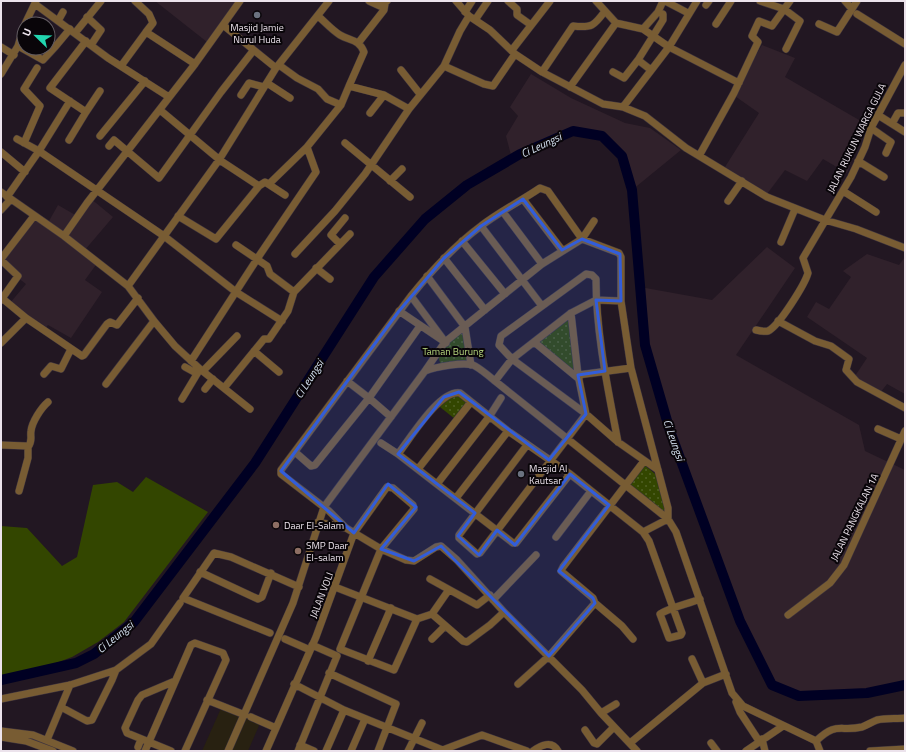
<svg xmlns="http://www.w3.org/2000/svg" width="906" height="752" viewBox="0 0 906 752" font-family="'Titillium Web',sans-serif">
	<defs>
		<pattern id="park-dots" width="8" height="8" patternUnits="userSpaceOnUse"><rect width="8" height="8" fill="#334600"/><path d="M2 2h.1M6 6h.1" fill="none" stroke="#516125" stroke-width="1.8" stroke-linecap="round"/></pattern>
	</defs>
	<rect width="100%" height="100%" fill="#221722"/>
	<path fill="#282111" d="M 222,706 L 261,721 L 248,751 L 202,751 Z"/>
	<path fill="#30212b" d="M 155,1 L 236,1 L 207,42 Z
		M 762,45 L 795,58 L 785,77 L 866,124 L 847,173 L 823,159 L 807,181 L 785,170 L 767,194 L 725,167 L 759,113 L 732,94 Z
		M 531,74 L 571,98 L 625,123 L 650,128 L 681,150 L 632,190 L 622,156 L 602,136 L 573,131 L 512,159 L 506,136 L 518,116 L 510,107 Z
		M 90,198 L 113,217 L 84,251 L 98,262 L 85,280 L 102,292 L 71,338 L 48,325 L 44,330 L 10,303 L 26,284 L 1,265 L 1,262 L 36,212 L 49,221 L 58,205 L 77,216 Z
		M 767,247 L 795,268 L 736,355 L 859,425 L 865,451 L 905,470 L 905,686 L 866,693 L 799,696 L 772,685 L 742,625 L 670,431 L 645,345 L 640,287 L 712,300 Z
		M 867,254 L 899,265 L 905,257 L 905,394 L 887,384 L 880,393 L 855,376 L 867,358 L 807,317 L 816,302 L 829,309 L 851,277 L 843,271 Z"/>
	<path fill="#334600" d="M 146,477 L 208,512 L 124,622 L 98,642 L 72,657 L 48,666 L 1,676 L 1,526 L 27,528 L 62,566 L 77,557 L 93,485 L 117,482 L 133,492 Z"/>
	<path fill="url(#park-dots)" d="M 571,313 L 579,379 L 534,342 Z
		M 465,325 L 469,361 L 441,365 L 436,351 Z
		M 462,390 L 471,397 L 455,419 L 435,403 L 442,395 Z
		M 642,463 L 660,478 L 668,508 L 664,513 L 626,484 Z"/>
	<g fill="none" stroke-linecap="round" stroke-linejoin="round">
		<path stroke="#000023" stroke-width="10" d="M 1,680 L 76,663 L 94,654 L 134,622 L 255,463 L 374,277 L 425,219 L 467,185 L 520,154 L 573,131 L 602,136 L 622,156 L 632,190 L 645,345 L 670,431 L 740,621 L 772,685 L 799,696 L 867,693 L 905,685"/>
		<g stroke="#3e343e" stroke-width="8">
			<path id="minor" d="M 135,1 L 149,14 L 153,23 L 146,32 L 195,64
				M 369,1 L 380,6 L 387,1
				M 456,1 L 469,16 L 490,30 L 515,54 L 542,72 L 603,104 L 623,107 L 645,116 L 686,148 L 767,197 L 825,220 L 856,229 L 905,248
				M 508,1 L 517,9 L 517,15 L 531,25
				M 665,1 L 688,13
				M 760,1 L 784,9 L 800,21 L 786,49
				M 845,1 L 852,9
				M 35,4 L 108,58 L 169,97
				M 706,5 L 709,1
				M 465,12 L 472,1
				M 857,14 L 905,44
				M 318,16 C 325,22 332,30 340,35 C 350,41 359,39 364,52 L 349,86
				M 87,17 L 101,30 L 91,45
				M 475,20 L 488,1
				M 58,21 L 63,12
				M 616,23 L 643,29 L 658,12
				M 25,24 L 36,1
				M 716,24 L 731,1
				M 819,24 L 837,32 L 857,1
				M 223,25 L 276,68
				M 643,29 L 669,47 L 739,83
				M 75,33 L 101,1
				M 86,41 L 50,88 L 86,112 L 100,91
				M 359,42 L 384,10 L 385,4
				M 18,46 L 43,60 L 55,47 L 48,42
				M 1,47 L 14,55
				M 55,47 L 70,29
				M 512,50 L 550,1
				M 279,65 L 297,78 L 318,89 L 327,99 L 341,105
				M 121,66 L 146,32
				M 444,66 L 484,84 L 493,86 L 515,54
				M 401,70 L 420,94
				M 651,70 L 638,60 L 663,20 L 663,14 L 658,12 L 663,1
				M 542,72 L 573,26 C 592,28 594,26 605,11
				M 613,72 L 624,78 L 638,60
				M 1,74 L 18,46 L 24,26
				M 267,83 L 290,98
				M 570,87 L 616,23 L 596,1
				M 241,95 L 249,83 L 264,87
				M 623,107 L 669,47 L 697,1
				M 160,110 L 221,161 L 259,186 L 265,182 L 285,195
				M 370,113 L 384,95 L 409,109
				M 878,115 L 905,132
				M 893,122 L 898,113 L 905,113
				M 871,128 L 891,142 L 886,153
				M 100,136 L 145,81
				M 17,139 L 39,151 L 164,236 L 236,292 L 282,321
				M 69,140 L 86,112
				M 24,143 L 40,106 L 24,89 L 37,68
				M 345,143 L 410,197
				M 109,146 L 114,140 L 159,178 L 221,92 L 253,51
				M 1,152 L 25,172
				M 699,156 L 734,93 L 758,42 L 752,36 L 759,21 L 772,26 L 790,1
				M 858,161 L 884,177
				M 390,181 L 402,169
				M 269,184 L 307,147
				M 843,191 L 876,212
				M 1,192 L 64,236 L 128,286 L 154,321 L 175,346 L 200,369 L 250,409
				M 7,197 L 39,151 L 70,101
				M 523,199 L 562,250
				M 728,201 L 742,181
				M 1,210 L 11,199
				M 503,212 L 542,264
				M 178,216 L 216,239 L 259,186
				M 481,226 L 542,306
				M 64,236 L 87,203 L 195,64 L 240,1
				M 462,241 L 505,294
				M 781,242 L 795,209
				M 340,244 L 331,235 L 345,218
				M 236,245 L 267,266 L 270,274 L 294,292
				M 295,254 L 335,211 L 365,174 L 409,109 L 444,66 L 460,31 L 469,16
				M 444,258 L 485,310
				M 1,259 L 34,216
				M 1,260 L 18,276 L 1,300
				M 316,268 L 330,279
				M 427,276 L 465,327 L 471,365
				M 128,286 L 219,160 L 276,68 L 329,1
				M 411,296 L 281,470 L 281,474 L 329,511 L 346,528 L 381,549 L 406,560 L 414,561 L 436,547 L 441,546 L 457,560 L 504,612 L 582,690 L 601,713 L 637,751
				M 3,299 L 26,318 L 82,356 L 84,355 L 107,324 L 110,322 L 117,325 L 138,298
				M 399,311 L 442,340
				M 778,321 L 815,341 L 831,346 L 849,359 L 846,370 L 857,382 L 905,408
				M 756,330 C 760,331 764,332 768,331 C 779,326 805,284 808,273 L 803,258 L 851,177 L 865,147 L 871,128 L 905,65
				M 534,342 L 579,379
				M 1,343 L 26,318
				M 446,343 L 411,296 C 432,270 454,246 481,226 C 499,212 521,201 540,188 L 548,191 L 582,239 L 619,253 L 621,257 L 621,301 L 631,368 L 668,508 L 668,519 L 643,532
				M 254,351 L 279,372
				M 191,361 L 259,256 L 316,172 L 307,147 L 341,105 L 349,86 L 384,95
				M 185,367 L 196,373
				M 203,371 L 237,336
				M 425,371 L 445,342 L 542,264 L 582,239 L 594,221
				M 44,374 L 51,366 L 61,369 L 71,349
				M 578,375 L 631,368
				M 347,381 L 369,398 L 391,417
				M 495,381 L 512,359 L 571,313 L 596,300 L 621,301
				M 106,384 L 154,321
				M 224,388 L 264,339 L 269,339 L 288,311 L 294,292 L 350,234
				M 205,389 L 213,379
				M 182,399 L 200,369
				M 878,429 L 901,439
				M 618,442 C 608,389 596,334 596,279 L 592,275 L 586,274 L 501,336 L 499,345 L 512,359 L 586,414 L 618,442 L 658,470
				M 381,443 L 398,454 L 513,543 L 516,543 L 570,474
				M 1,445 L 27,446 L 28,448 L 28,458 L 19,491
				M 527,445 L 459,535 L 459,538 L 477,554 L 480,553 L 586,414 L 578,375 L 571,313
				M 28,447 C 33,441 30,437 31,431 C 32,422 41,408 48,402
				M 295,452 L 311,466 L 315,465 L 369,398 L 420,326
				M 398,454 C 410,439 440,389 460,393 L 508,431 L 570,474 L 643,532 L 649,541 L 682,633 L 681,635 L 669,638 L 660,614 C 671,607 688,604 700,599
				M 418,469 L 471,402
				M 437,484 L 489,417 L 501,398
				M 456,498 L 508,431
				M 318,522 L 346,528
				M 556,537 L 591,491
				M 200,572 L 258,599 L 262,597 L 271,573
				M 430,579 L 477,605 L 490,595
				M 335,587 L 417,619 L 432,614 L 463,641 L 467,642 L 490,625 L 504,612
				M 493,600 L 536,555
				M 432,614 L 448,591
				M 788,615 L 830,583 L 844,565 L 905,431
				M 270,633 L 183,598 L 214,553 L 231,557 L 299,587
				M 285,639 L 310,650
				M 432,639 L 445,626
				M 633,639 L 622,626 L 595,603 L 593,598 L 561,571 L 563,567 L 644,461
				M 692,659 L 703,683
				M 368,661 L 391,608
				M 329,673 L 396,704 L 378,751
				M 294,684 L 344,710 L 445,751
				M 518,684 L 549,656 L 595,603
				M 1,699 L 70,685 L 116,670 L 151,644 L 180,603
				M 207,700 L 245,715
				M 736,702 L 740,712 L 759,741
				M 61,707 L 87,721 L 92,720 L 112,680 L 116,670
				M 601,713 L 616,704
				M 251,717 L 276,728
				M 585,730 L 594,743 L 597,744 L 614,727
				M 1,731 L 33,735 L 73,751
				M 1,737 L 26,741 L 53,751
				M 762,739 L 765,751
				M 47,740 L 70,685
				M 816,741 C 837,721 839,732 862,727 C 867,725 872,722 877,720 C 886,718 896,719 905,718
				M 630,743 L 703,683 L 726,674
				M 711,743 L 717,751
				M 300,745 L 314,751
				M 138,747 L 141,739
				M 145,751 L 191,645 L 195,643 L 223,653 L 226,660 L 185,751
				M 171,751 L 127,733 L 125,728 L 138,700 L 142,695 L 175,681
				M 228,751 L 293,603 L 324,507 L 425,371 C 435,367 466,361 475,366 C 482,370 489,376 495,381 L 668,519 L 676,532 L 732,693 L 743,706 L 816,741 L 820,751
				M 266,751 L 316,637 L 354,533 L 387,487 L 393,488 L 413,505 L 414,509 L 381,549 L 340,649 L 394,670 L 417,619
				M 298,751 L 337,656 L 312,645
				M 326,751 L 344,710
				M 351,751 L 365,719
				M 408,751 L 422,723
				M 440,751 L 482,735 L 527,751
				M 533,751 C 541,745 552,740 558,751
				M 746,751 L 783,726
				M 870,751 L 905,749"/>
		</g>
		<use href="#minor" stroke="#785c33" stroke-width="7"/>
	</g>
	<path fill="#325dda" fill-opacity="0.2" stroke="#325dda" stroke-width="3" stroke-linejoin="round" d="M 523,199 L 562,250 L 582,239 L 620,254 L 621,301 L 596,300 L 605,371 L 578,375 L 586,414 L 549,460 L 459,392 L 444,397 L 398,454 L 475,513 L 458,536 L 479,555 L 497,530 L 515,545 L 570,474 L 609,505 L 559,571 L 593,598 L 595,603 L 549,656 L 441,546 L 414,561 L 381,549 L 416,507 L 388,484 L 354,533 L 281,471 L 399,311 L 444,258 L 481,226 Z"/>
	<g fill="#6b7280" stroke="#090509" stroke-width="1.5">
		<circle cx="257" cy="15" r="4"/>
		<circle cx="521" cy="474" r="4"/>
	</g>
	<g fill="#8d6e63" stroke="#090509" stroke-width="1.5">
		<circle cx="276" cy="525" r="4"/>
		<circle cx="298" cy="551" r="4"/>
	</g>
	<g text-anchor="middle" stroke-width="4" stroke-linejoin="round" paint-order="stroke">
		<g font-size="10" fill="#ece3ec" stroke="#090509" text-anchor="start">
			<text x="257" y="31" text-anchor="middle">Masjid Jamie<tspan x="257" dy="12">Nurul Huda</tspan></text>
			<text x="529" y="472">Masjid Al<tspan x="529" dy="12">Kautsar</tspan></text>
			<text x="284" y="529">Daar El-Salam</text>
			<text x="306" y="549">SMP Daar<tspan x="306" dy="12">El-salam</tspan></text>
		</g>
		<g font-size="10" fill="#ece3ec" stroke="#090509">
			<text transform="translate(856 138) rotate(-64)" y="4">JALAN RUKUN WARGA GULA</text>
			<text transform="translate(854 517) rotate(-64)" y="4">JALAN PANGKALAN 1A</text>
			<text transform="translate(321 595) rotate(-69)" y="4">JALAN VOLI</text>
		</g>
		<g font-size="10" fill="#bada80" stroke="#090509">
			<text x="453" y="355">Taman Burung</text>
		</g>
		<g font-size="11" font-style="italic" fill="#d5e2f1" stroke="#090509">
			<text transform="translate(541 145) rotate(-25)" y="4">Ci Leungsi</text>
			<text transform="translate(309 379) rotate(-57)" y="4">Ci Leungsi</text>
			<text transform="translate(674 440) rotate(71)" y="4">Ci Leungsi</text>
			<text transform="translate(115 637) rotate(-39)" y="4">Ci Leungsi</text>
		</g>
	</g>
	<rect width="906" height="752" fill="none" stroke="#ece3ec" stroke-width="4"/>
	<g transform="translate(36 36) rotate(293)"><circle r="19" fill="#090509" stroke="#645e64"/>
	<path d="M0-3L7 15L0 10L-7 15Z" fill="#22d5af"/>
	<text y="-6" font-size="11" font-weight="bold" text-anchor="middle" fill="#ece3ec">U</text>
	</g>
</svg>
